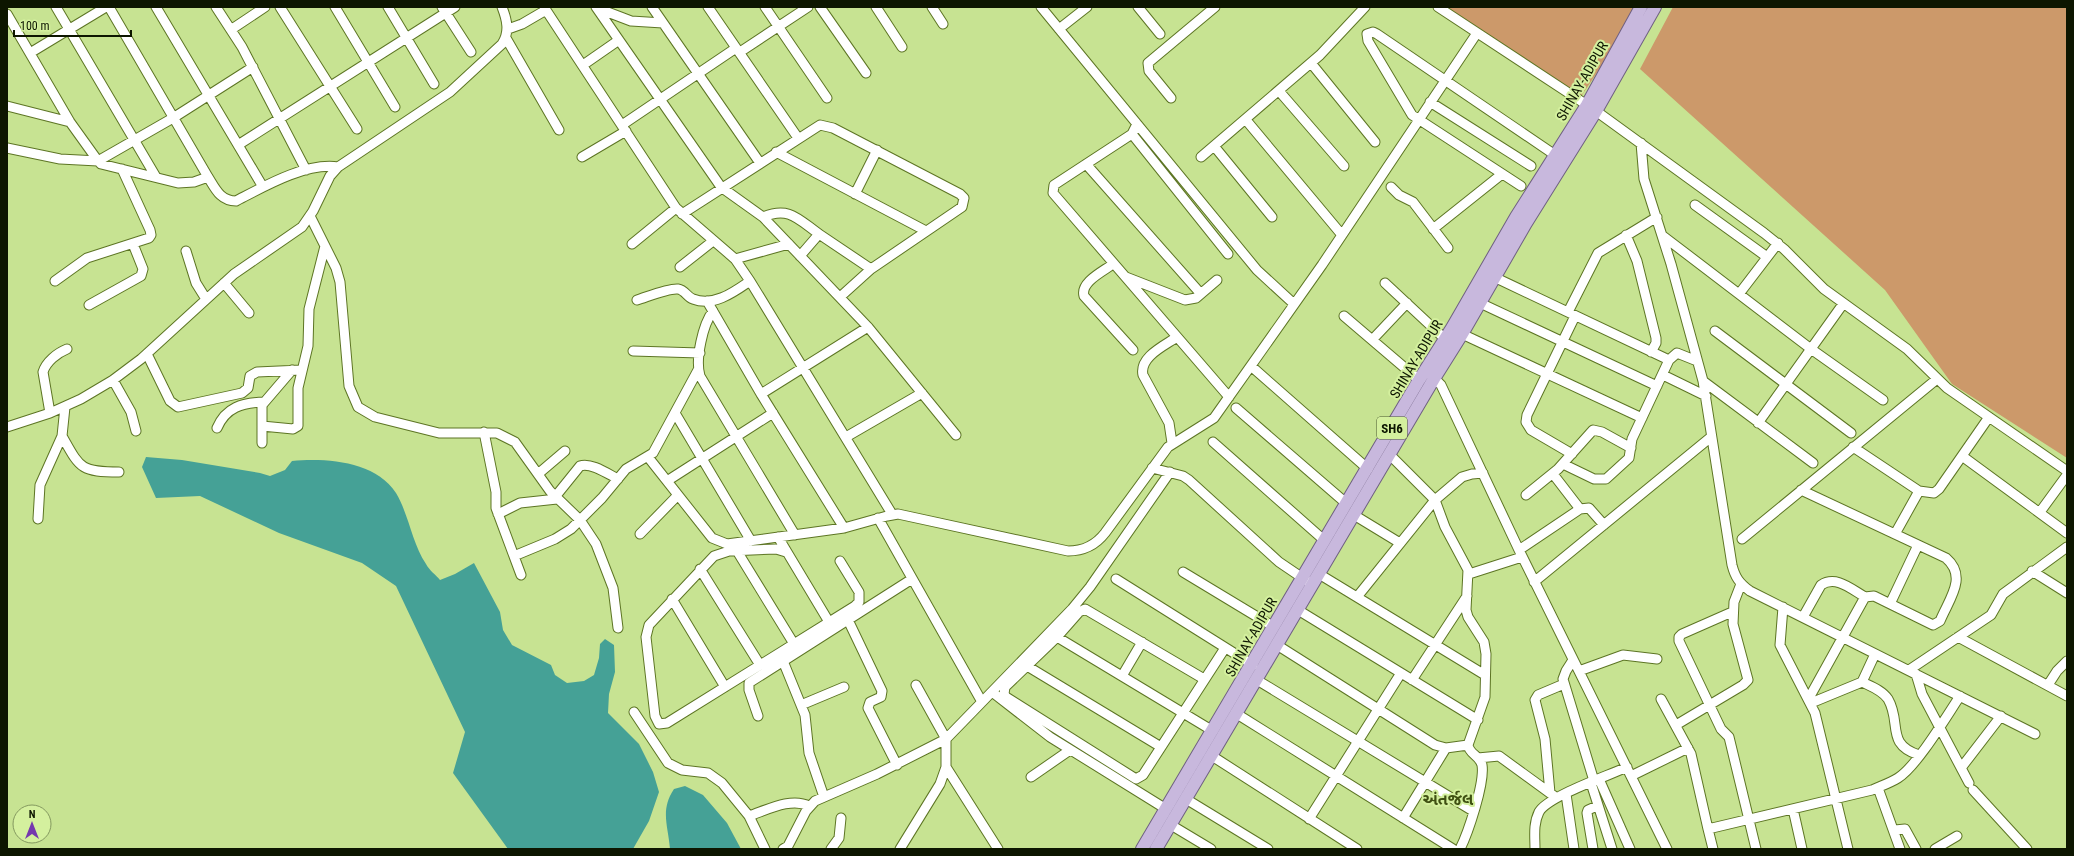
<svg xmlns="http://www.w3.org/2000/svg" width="2074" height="856" viewBox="0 0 2074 856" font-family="'Roboto Condensed','Noto Sans Gujarati',sans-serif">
	<rect width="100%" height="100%" fill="#c7e392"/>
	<path fill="#cc996a" d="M 1437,7 L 1638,7 L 1630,23 L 1576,104 Z
		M 1673,7 L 2067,7 L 2067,458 L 1952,384 L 1885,290 L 1640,69 Z"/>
	<path fill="#45a196" d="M 146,457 L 182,460 L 260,473 L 270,476 L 285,470 L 292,461 C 327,458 375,461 396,493 C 409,515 412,543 426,564 C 429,570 436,575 440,580 L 455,574 L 474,563 L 500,612 L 503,630 L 512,645 L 551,665 L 555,675 L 567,683 L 584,681 L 594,675 L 599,658 L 600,644 L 605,639 L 614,645 L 615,672 L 609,694 L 608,713 L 639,744 L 653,772 L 659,792 L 649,821 L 633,849 L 508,849 L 453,773 L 465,732 L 396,586 L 362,563 L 279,533 L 200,496 L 156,498 L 142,467 Z
		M 685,786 L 703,795 L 727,823 L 741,849 L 670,849 C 668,825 660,810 674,789 Z"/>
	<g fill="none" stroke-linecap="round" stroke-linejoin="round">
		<g stroke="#5d7524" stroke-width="11">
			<path id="minor" d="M 56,7 L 156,177
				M 109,7 L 208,177 C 215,188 220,201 236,201 C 263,187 306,162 338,167
				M 156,7 L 263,187
				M 216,7 L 242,47 L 306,170
				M 280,7 L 357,129
				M 335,7 L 395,107
				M 388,7 L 434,84
				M 442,7 L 471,52
				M 544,7 L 676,208 L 735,259 L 789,244
				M 596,7 L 721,187 L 763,217 L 868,327 L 956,435
				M 652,7 L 760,163
				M 708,7 L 798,138
				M 765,7 L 827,98
				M 820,7 L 866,73
				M 876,7 L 902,47
				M 932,7 L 943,24
				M 1041,7 L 1257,270 L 1294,304
				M 1138,7 L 1160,34
				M 1438,7 L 1596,111 L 1764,233 L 1784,249 L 1824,289 L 1907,349 L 1947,388 L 2067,471
				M 597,8 L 631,21 L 663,23
				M 7,14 L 70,122 L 98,161 L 173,118 L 253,67
				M 232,29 L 265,7
				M 508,29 L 522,24 L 546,10
				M 1059,29 L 1087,7
				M 506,38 L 559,130
				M 740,52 L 808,7
				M 30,53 L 106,7
				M 1311,63 L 1375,142
				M 583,65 L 619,40
				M 1279,91 L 1344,166
				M 1171,98 L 1149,71 L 1148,63 L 1215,7
				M 1430,102 L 1531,166
				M 7,106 L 70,122
				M 1246,120 L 1342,235
				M 1137,124 L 1132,134 L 1054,185 L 1053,193 L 1229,397
				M 622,125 L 736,48
				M 1132,134 L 1228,254
				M 1641,143 L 1644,179 L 1671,264 L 1703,381 L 1732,565 C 1735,577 1739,583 1750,591 L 2035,734
				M 238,145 L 455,7
				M 1214,146 L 1272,217
				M 7,148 L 60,159 L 98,161 L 101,164 L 178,183 L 194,182 L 208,177
				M 776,152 L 926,231
				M 582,157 L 626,131
				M 1201,157 L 1320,55 L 1365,7
				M 1086,164 L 1201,294
				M 1521,186 L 1412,115 L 1368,41 L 1367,34 L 1373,32 L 1377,34 L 1555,155
				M 1391,187 L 1399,195 L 1413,202 L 1448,248
				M 855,194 L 877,150
				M 1695,205 L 1767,257
				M 682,214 L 820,125 L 833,128 L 960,194 L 964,198 L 962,207 L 871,269 L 819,234 L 800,256
				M 310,216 L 336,268 L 340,282 L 349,386 L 358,407 L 375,417 L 439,433 L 497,433 L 515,442 L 550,491 L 580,520 L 596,544 L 613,588 L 618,628
				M 763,217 C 789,206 798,219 819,234
				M 1433,229 L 1502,174
				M 1626,235 L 1637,261 L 1656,338 L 1656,343 L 1651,352
				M 1663,236 L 1811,349 L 1883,400
				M 632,244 L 676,208
				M 186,251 L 196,283 L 206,299
				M 735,259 L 750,281 L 892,514
				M 1113,264 C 1104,271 1080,282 1084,296 L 1133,350
				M 680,267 L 713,241
				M 1126,277 L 1185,300 L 1196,298 L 1217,280
				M 1494,277 L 1669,360
				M 55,281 L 87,258 L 149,238 L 151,235 L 150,230 L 122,169
				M 224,283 L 249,313
				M 1385,283 L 1445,339
				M 1739,294 L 1778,243
				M 840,297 L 871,269
				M 637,300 C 647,297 668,288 678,289 C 685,290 687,297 693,299 C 714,307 734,292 750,281
				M 707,301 L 761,394 L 844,528
				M 1480,303 L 1657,386
				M 89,305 L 141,276 L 143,269 L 133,244
				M 713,311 C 703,324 695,359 700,376 L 795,535
				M 1568,312 L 1598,253 L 1657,217
				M 1344,316 L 1419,380
				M 1715,331 L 1851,433
				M 1462,334 L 1642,418
				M 1372,340 L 1407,303
				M 633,351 L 700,353
				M 147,354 L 170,401 L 178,407 L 242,393 L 248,388 L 250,376 L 257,372 L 301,370
				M 1251,366 L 1368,469
				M 1431,375 L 1441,385 L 1519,550 L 1667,849
				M 1663,375 L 1706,396
				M 113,380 L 131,412 L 136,431
				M 1703,381 L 1813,463
				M 761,394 L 868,327
				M 1236,408 L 1347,504
				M 50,413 L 43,372 C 46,362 57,353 67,349
				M 675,413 L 751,541
				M 1758,423 L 1843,304
				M 262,426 L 293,429 L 298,426 L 298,388 L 308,346 L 309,309 L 325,246
				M 7,427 L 50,413 L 81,399 L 113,380 L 141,359 L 234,274 L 302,227 L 313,211 L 330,176 L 338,167 L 450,92 L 502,44 C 510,32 507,20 502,7
				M 217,428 C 226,407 242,403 264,402
				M 484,432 L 496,492 L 496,508 L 521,575
				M 62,436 C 80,468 80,472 119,472
				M 846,437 L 922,393
				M 1213,442 L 1325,541
				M 262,443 L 262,405 L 292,370
				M 1172,443 L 1169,423 L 1143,375 C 1139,357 1164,346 1177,337
				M 1853,447 L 1919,491 L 1934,493 L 1939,489 L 1989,417
				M 1572,454 L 1531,430 L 1526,422 L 1527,415 L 1575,316
				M 1390,455 L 1435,500 L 1445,527 L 1468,570 L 1466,610 L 1468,617 L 1484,642 L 1486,654 L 1485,697 L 1468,745 C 1469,754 1480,756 1482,765 C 1485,783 1468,833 1460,849
				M 1962,456 L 2067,533
				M 648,457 L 712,538 L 727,544 L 844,528 L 887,516 L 898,514 L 1068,551 C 1083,551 1095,546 1105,533 L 1168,447 L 1214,418 L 1322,265 L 1477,33
				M 1563,464 L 1594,479 L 1606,479 L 1629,458 L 1632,439 L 1669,360 L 1677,353 L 1697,361
				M 1152,468 L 1183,476 L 1189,480 L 1279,562 L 1307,581
				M 538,474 L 565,451
				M 1553,474 L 1580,509
				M 667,481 L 773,413
				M 1801,490 L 1946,558 C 1968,577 1949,599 1940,621 L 1933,625 L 1874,596 L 1865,597 L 1809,698
				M 1526,495 L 1558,469 L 1593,430 L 1602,432 L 1631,448
				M 555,497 L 580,466 C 591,462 608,474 618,479
				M 2040,512 L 2067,475
				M 498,514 L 520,503 L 557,499
				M 1354,515 L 1400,543
				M 878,518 L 982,702 L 1072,609 L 1090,587 L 1170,472
				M 38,519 L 40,485 L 62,436 L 65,407
				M 640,534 L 678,495
				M 1895,534 L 1919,491
				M 778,537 L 829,622
				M 1742,539 L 1937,379
				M 1519,550 L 1580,509 L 1589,508 L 1604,525
				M 737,551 L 794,644
				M 786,552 L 776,549 L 729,551 L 714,556 L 649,625 L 646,637 L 655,716 L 659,724 L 667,723 L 855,606 L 859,602 L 859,592 L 840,561
				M 514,556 L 555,539 L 571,529 L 602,498 L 626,469 L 653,453 L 698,370
				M 700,569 L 760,665
				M 2032,571 L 2067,593
				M 1183,572 L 1274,627
				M 1319,574 L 1485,675
				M 1469,574 L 1522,557
				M 1116,579 L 1253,665
				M 1534,582 L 1711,437
				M 1357,597 L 1435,500 L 1462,477 L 1472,474 L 1483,473
				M 672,599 L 725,687
				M 1890,604 L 1918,545
				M 1783,607 L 1780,645 L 1815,713 L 1848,849
				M 1298,610 L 1478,720
				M 1732,612 L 1682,634 L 1679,637 L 1679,641 L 1721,729 L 1729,737 L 1756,849
				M 1803,617 L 1821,585 C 1836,575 1851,589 1865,597
				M 848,620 L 882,691 L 881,697 L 870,702 L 868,708 L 897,765
				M 1057,637 L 1213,731
				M 1958,637 L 2067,696
				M 1277,645 L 1435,745 L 1446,748 L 1468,745
				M 1573,660 L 1566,671 L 1563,679 L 1594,781
				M 783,661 L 805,715 L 809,753 L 824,797
				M 1027,666 L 1161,747
				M 1909,670 L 1991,615 L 2003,594 L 2067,547
				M 1579,671 L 1623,655 L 1657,659
				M 1916,674 L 1922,694 L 1969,783
				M 1122,676 L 1142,642
				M 1204,679 L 1085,609 L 1079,612 L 1057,637 L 1005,687 L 1004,694 L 1006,697 L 1136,779 L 1143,775 L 1225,648
				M 1257,680 L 1473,811
				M 1412,680 L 1467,596
				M 1862,682 C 1870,686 1882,690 1888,699 C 1902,723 1885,744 1919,755
				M 2048,685 L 2057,671 L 2067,661
				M 992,692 L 1050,737 L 1166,809
				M 1661,699 L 1691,754 L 1708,829 L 1872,790 C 1881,786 1890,783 1898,778 C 1917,766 1946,717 1960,696
				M 1811,703 L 1862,682 L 1875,654
				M 801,705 L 844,687
				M 634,712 L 668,763 L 682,770 L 708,773 L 722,783 L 749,816 L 765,849
				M 1237,714 L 1453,849
				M 758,716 L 749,690 L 749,683 L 752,681 L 912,579
				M 1676,725 L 1743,685 L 1748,680 L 1733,624 L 1734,602 L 1741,584
				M 1212,756 L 1357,849
				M 1478,758 L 1499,756 L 1554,796
				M 946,767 L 998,849
				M 1961,768 L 2001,716
				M 1631,776 L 1688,748
				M 1031,777 L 1070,750
				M 1599,779 L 1630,849
				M 1591,783 L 1612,849
				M 1878,788 L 1900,849
				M 1973,790 L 2027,849
				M 1550,793 L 1545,739 L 1535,700 L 1538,695 L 1564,684
				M 1566,794 L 1574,849
				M 1186,799 L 1268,849
				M 1793,809 L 1802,849
				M 749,816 C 767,810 791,797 809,806
				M 1403,818 L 1446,748
				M 1309,819 L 1401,673
				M 1171,825 L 1211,849
				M 1708,829 L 1713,849
				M 1895,830 L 1905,829 L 1916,849
				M 783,849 L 788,846 L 806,811 L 815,801 L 877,774 L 946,739 L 982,702
				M 831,849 L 839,838 L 841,818
				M 900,849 L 940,784 L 946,767 L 946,739 L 916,685
				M 1535,849 C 1535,837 1533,824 1539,812 C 1548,796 1608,776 1627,767
				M 1593,849 L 1587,813 L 1588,810 L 1597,806
				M 1935,849 L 1957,836"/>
		</g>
		<g stroke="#6f6081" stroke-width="14">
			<path id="major" d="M 1142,849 L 1419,380 L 1452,328 L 1516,217 L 1587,105 L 1641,7
				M 1156,849 L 1435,377 L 1462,334 L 1526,223 L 1596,111 L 1655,7"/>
		</g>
		<use href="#minor" stroke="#fff" stroke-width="9"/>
		<use href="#major" stroke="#c8b8dd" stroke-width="12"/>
	</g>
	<g text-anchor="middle" stroke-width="4" stroke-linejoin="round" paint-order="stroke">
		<rect fill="#d4f09e" stroke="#49572f" stroke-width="1" x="1377" y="417" width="30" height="22" rx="3"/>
		<g font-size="13" font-weight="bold" fill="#0d1600">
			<text x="1392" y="433">SH6</text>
		</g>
		<g font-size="14" fill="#0d1600" stroke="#d4f09e">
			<text transform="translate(1582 81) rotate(-60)" y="5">SHINAY-ADIPUR</text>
			<text transform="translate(1416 359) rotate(-59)" y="5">SHINAY-ADIPUR</text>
			<text transform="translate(1251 637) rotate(-60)" y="5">SHINAY-ADIPUR</text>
		</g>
		<g font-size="16" font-weight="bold" fill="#3f5012" stroke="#d4f09e">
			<text x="1448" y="805">અંતર્જલ</text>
		</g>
	</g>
	<rect width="2074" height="856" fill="none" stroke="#0d1600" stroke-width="16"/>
	<g transform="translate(32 824)"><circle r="19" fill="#d4f09e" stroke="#84995f"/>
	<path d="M0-3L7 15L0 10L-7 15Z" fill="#7538ae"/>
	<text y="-6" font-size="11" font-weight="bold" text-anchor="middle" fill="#0d1600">N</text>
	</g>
	<path d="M14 30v6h117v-6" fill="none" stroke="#0d1600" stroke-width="2"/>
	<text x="20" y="30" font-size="12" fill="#0d1600" stroke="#d4f09e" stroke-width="3" paint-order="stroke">100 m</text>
</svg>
